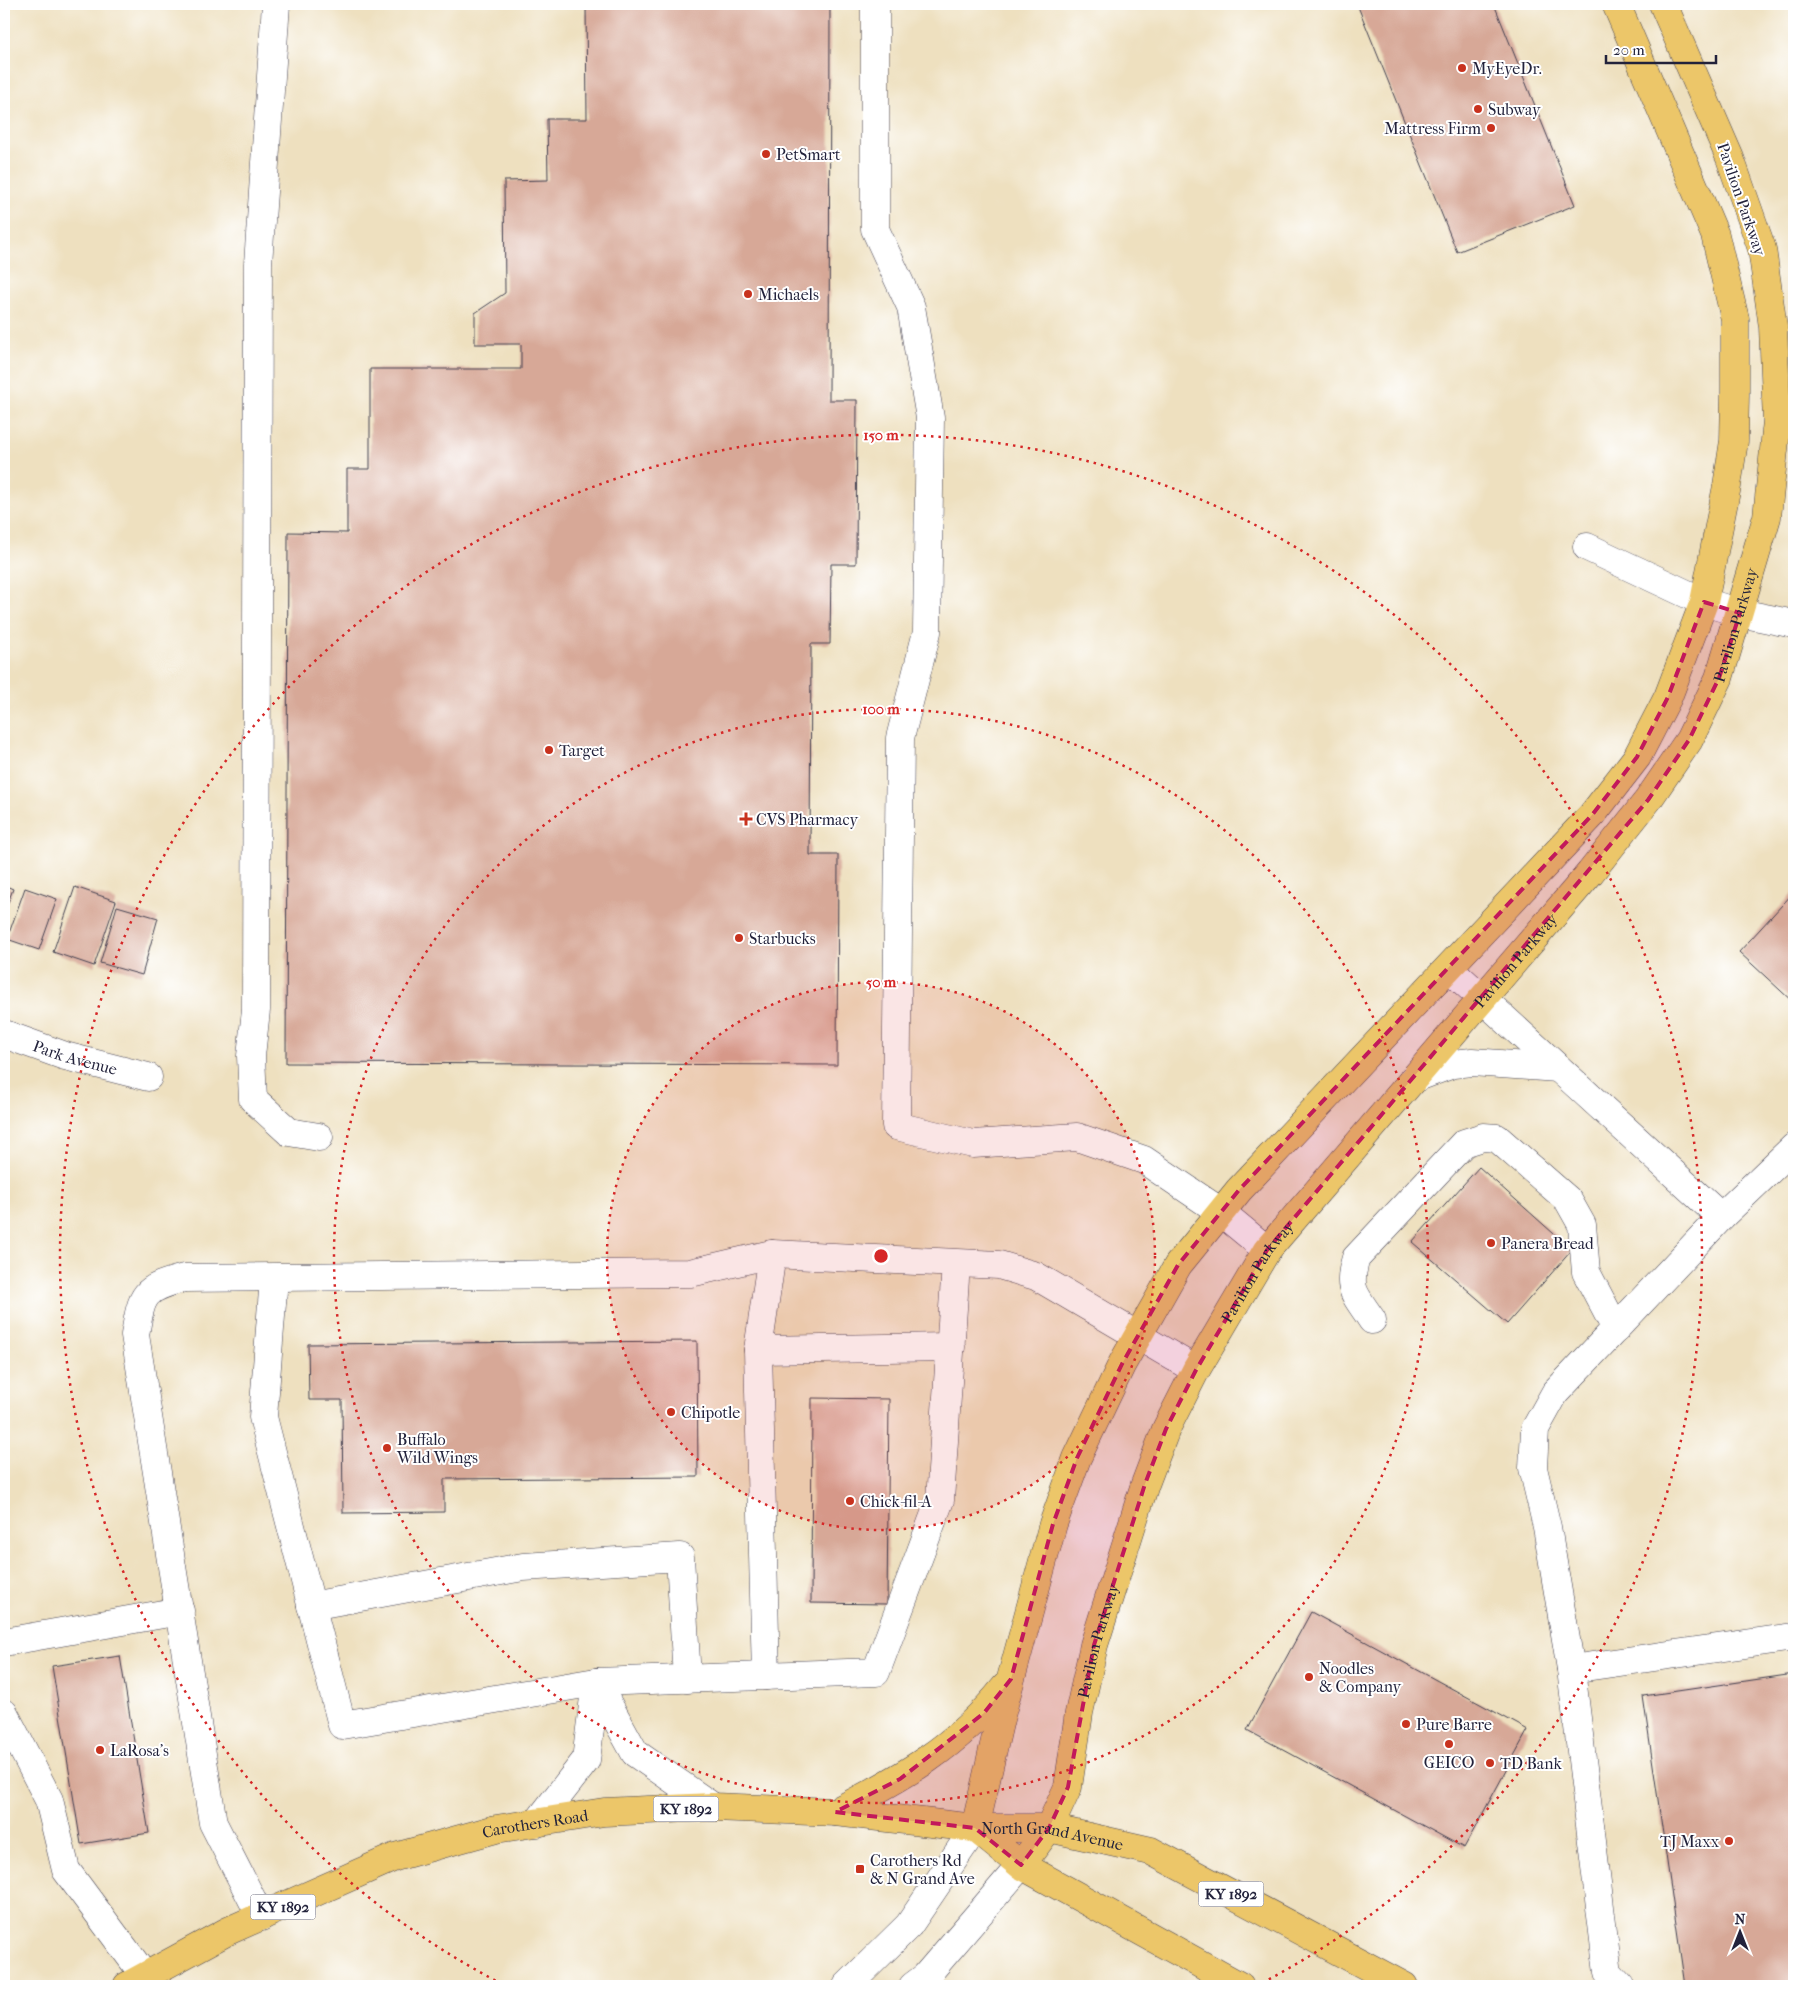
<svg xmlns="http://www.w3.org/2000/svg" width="1798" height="1990" viewBox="0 0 1798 1990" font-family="'IM FELL French Canon',serif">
	<rect width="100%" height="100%" fill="#fff"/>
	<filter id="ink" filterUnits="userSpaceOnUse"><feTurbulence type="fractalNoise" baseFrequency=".02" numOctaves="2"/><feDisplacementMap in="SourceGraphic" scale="10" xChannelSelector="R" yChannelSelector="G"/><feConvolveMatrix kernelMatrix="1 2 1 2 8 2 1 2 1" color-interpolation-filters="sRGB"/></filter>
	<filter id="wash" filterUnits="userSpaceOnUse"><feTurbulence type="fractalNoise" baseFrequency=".0096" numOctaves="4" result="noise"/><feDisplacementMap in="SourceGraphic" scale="20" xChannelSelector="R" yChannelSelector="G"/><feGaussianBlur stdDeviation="1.12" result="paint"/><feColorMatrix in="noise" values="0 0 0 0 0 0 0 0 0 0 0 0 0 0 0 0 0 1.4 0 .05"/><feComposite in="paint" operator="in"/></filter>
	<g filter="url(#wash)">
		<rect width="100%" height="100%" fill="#eee0bf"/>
		<g id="blocks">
			<path fill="#d7a897" d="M 586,4 L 830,4 L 829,400 L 857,400 L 856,564 L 831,564 L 830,644 L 811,644 L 810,855 L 838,855 L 837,1065 L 286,1063 L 288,532 L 347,533 L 347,469 L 370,469 L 370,369 L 521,369 L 521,344 L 475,344 L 475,313 L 505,293 L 504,181 L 548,180 L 547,119 L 587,119 Z
				M 1357,4 L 1494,4 L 1575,205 L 1457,252 Z
				M 4,885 L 13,889 L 4,913 Z
				M 75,887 L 116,901 L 94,966 L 53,952 Z
				M 25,888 L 57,899 L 39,950 L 7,939 Z
				M 1794,892 L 1794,1003 L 1739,952 Z
				M 117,906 L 158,918 L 142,975 L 100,963 Z
				M 1479,1167 L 1572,1250 L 1507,1324 L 1412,1242 Z
				M 697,1341 L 698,1477 L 444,1479 L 444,1512 L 343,1513 L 342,1400 L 309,1400 L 308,1344 Z
				M 812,1398 L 889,1399 L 887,1604 L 811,1603 Z
				M 1311,1612 L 1528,1730 L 1464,1848 L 1247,1730 Z
				M 120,1656 L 149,1833 L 81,1844 L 52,1666 Z
				M 1794,1674 L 1794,1986 L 1685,1986 L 1643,1696 Z"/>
		</g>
	</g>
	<g filter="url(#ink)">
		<use href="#blocks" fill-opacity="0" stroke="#413e4f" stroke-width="1"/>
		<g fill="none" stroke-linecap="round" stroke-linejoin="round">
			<g stroke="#413e4f" stroke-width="29">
				<g id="minor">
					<path d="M 276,4 L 258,264 L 256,1010 L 251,1056 L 253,1099 L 289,1132 L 319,1137"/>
					<path d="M 875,4 L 875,229 L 911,307 L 930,418 L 927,632 L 900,738 L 896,1126 L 973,1144 L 1077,1137 L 1144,1160 L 1221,1212 L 1267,1250"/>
					<path d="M 1587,547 L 1704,602 L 1740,613 L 1794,624"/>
					<path d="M 1449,968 L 1721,1217"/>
					<path id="s1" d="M 4,1034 L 65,1056 L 148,1077"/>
					<path d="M 1413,1079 L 1453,1064 L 1472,1062 L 1558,1068"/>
					<path d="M 274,1278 L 263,1417 L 342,1725 L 596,1682 L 876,1672 L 940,1500 L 956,1264"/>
					<path d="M 1372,1320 C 1355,1294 1346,1290 1356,1258 L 1464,1143 L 1483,1137 L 1497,1138 L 1568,1200 L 1582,1225 L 1586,1272 L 1616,1329"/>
					<path d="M 758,1350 L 951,1347"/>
					<path d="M 311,1606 L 523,1567 L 680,1557 L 687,1679"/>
					<path d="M 4,1642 L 180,1611"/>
					<path d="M 1571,1669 L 1794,1637"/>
					<path d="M 766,1676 L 758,1350 L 772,1254"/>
					<path d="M 596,1682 L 635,1753 L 713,1807"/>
					<path d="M 4,1713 L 49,1800 L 66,1870 L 144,1975"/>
					<path d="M 537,1823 L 586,1760 L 596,1682"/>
					<path d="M 261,1917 L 213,1823 L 135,1335 C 142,1293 143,1289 184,1278 L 690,1273 L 772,1254 L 999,1265 L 1036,1276 L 1196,1370"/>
					<path d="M 847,1986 L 909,1925 L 975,1828"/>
					<path d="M 913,1986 L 925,1977 L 1021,1865"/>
					<path d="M 1620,1986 L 1608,1973 L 1571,1669 L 1547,1527 L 1533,1468 L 1535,1429 L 1555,1393 L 1721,1217 L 1794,1147"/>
				</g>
			</g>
			<g stroke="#413e4f" stroke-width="29">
				<g id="major">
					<path d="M 835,1812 C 902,1778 957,1747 1005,1687"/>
					<path d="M 975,1828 L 1000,1719 L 1053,1524 L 1077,1458 L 1122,1364 L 1178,1265 L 1239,1190 L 1592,815 L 1637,757 L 1668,697 L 1704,602 L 1727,486 L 1734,441 L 1735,395 L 1735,319 L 1715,235 L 1616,4"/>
					<path d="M 975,1828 L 1021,1865 L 1240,1986"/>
					<path id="s2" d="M 1021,1865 L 1049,1828 L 1068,1787 L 1079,1713 L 1094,1645 L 1145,1484 L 1166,1429 L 1196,1370 L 1267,1250 L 1590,873 L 1648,800 L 1689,740 L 1719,678 L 1767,517 L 1777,421 L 1773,327 L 1762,249 L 1730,158 L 1663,4"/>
					<path id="s3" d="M 127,1986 L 228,1931 L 395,1857 L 496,1829 L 604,1812 L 713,1807 L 835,1812 L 975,1828 L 1049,1828 L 1151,1851 L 1404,1986"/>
				</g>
			</g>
			<use href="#minor" stroke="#fff" stroke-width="28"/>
			<use href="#major" stroke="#ecc669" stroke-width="28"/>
		</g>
	</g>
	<path fill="#c2185b" fill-opacity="0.2" stroke="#c2185b" stroke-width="4" stroke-dasharray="10 6" stroke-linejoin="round" d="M 1704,602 L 1740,613 L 1719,678 L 1689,740 L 1648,800 L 1267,1250 L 1196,1370 L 1166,1429 L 1145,1484 L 1094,1645 L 1068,1787 L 1049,1828 L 1021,1865 L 975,1828 L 835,1812 L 900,1779 L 984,1713 L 1011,1679 L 1053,1524 L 1077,1458 L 1122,1364 L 1178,1265 L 1239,1190 L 1592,815 L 1637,757 L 1668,697 Z"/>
	<circle cx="881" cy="1256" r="274" fill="#d62828" fill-opacity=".12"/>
	<g fill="none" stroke="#d62828" stroke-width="2.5" stroke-dasharray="2.5 5">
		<circle cx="881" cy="1256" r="274"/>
		<circle cx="881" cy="1256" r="547"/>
		<path d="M502 1984A821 821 0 1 1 1260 1984"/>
	</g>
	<g fill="#c8321e" stroke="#fff" stroke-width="2">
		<circle cx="1462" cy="68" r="5"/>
		<circle cx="1478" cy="109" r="5"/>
		<circle cx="1491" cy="128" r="5"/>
		<circle cx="766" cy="154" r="5"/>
		<circle cx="748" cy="294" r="5"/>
		<circle cx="549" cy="750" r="5"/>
		<path d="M743.5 811.5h5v5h5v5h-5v5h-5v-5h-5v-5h5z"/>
		<circle cx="739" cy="938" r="5"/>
		<circle cx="1491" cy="1243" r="5"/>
		<circle cx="671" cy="1412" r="5"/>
		<circle cx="387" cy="1448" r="5"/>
		<circle cx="850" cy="1501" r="5"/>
		<circle cx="1309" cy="1677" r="5"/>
		<circle cx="1406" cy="1724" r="5"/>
		<circle cx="1449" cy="1744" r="5"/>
		<circle cx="100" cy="1750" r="5"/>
		<circle cx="1490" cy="1763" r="5"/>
		<circle cx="1729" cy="1841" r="5"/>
		<rect x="855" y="1864" width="10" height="10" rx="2.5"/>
	</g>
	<g text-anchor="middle" stroke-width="4" stroke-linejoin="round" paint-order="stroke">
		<g fill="#fff" stroke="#646476" stroke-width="1">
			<rect x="653.5" y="1796.5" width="65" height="25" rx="4"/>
			<rect x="1198.5" y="1881.5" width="65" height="25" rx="4"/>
			<rect x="250.5" y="1894.5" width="65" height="25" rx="4"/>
		</g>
		<g font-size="15" font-weight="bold" fill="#22223b">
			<text x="686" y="1814">KY 1892</text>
			<text x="1231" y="1899">KY 1892</text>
			<text x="283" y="1912">KY 1892</text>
		</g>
		<g font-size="16" fill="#22223b" stroke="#fff" text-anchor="start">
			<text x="1472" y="74">MyEyeDr.</text>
			<text x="1488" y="115">Subway</text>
			<text x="1481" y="134" text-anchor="end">Mattress Firm</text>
			<text x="776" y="160">PetSmart</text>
			<text x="758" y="300">Michaels</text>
			<text x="559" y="756">Target</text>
			<text x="756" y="825">CVS Pharmacy</text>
			<text x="749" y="944">Starbucks</text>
			<text x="1501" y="1249">Panera Bread</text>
			<text x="681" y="1418">Chipotle</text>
			<text x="397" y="1445">Buffalo<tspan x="397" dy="18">Wild Wings</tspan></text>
			<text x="860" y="1507">Chick-fil-A</text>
			<text x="1319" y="1674">Noodles<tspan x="1319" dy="18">&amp; Company</tspan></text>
			<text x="1416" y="1730">Pure Barre</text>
			<text x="110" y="1756">LaRosa's</text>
			<text x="1449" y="1768" text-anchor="middle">GEICO</text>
			<text x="1500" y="1769">TD Bank</text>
			<text x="1719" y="1847" text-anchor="end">TJ Maxx</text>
			<text x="870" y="1866">Carothers Rd<tspan x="870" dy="18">&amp; N Grand Ave</tspan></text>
		</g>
		<g font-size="16" fill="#22223b" stroke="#fff">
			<text transform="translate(1742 199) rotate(71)" y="6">Pavilion Parkway</text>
			<text dy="6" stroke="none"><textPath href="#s2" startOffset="1456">Pavilion Parkway</textPath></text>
			<text dy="6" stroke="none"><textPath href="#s2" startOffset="1051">Pavilion Parkway</textPath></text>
			<text dy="6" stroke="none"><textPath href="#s1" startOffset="75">Park Avenue</textPath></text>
			<text dy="6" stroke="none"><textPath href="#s2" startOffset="646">Pavilion Parkway</textPath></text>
			<text dy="6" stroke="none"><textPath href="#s2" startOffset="241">Pavilion Parkway</textPath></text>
			<text dy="6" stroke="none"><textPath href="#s3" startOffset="442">Carothers Road</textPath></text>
			<text dy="6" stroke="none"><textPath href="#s3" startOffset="962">North Grand Avenue</textPath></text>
		</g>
	</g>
	<circle cx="881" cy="1256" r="8" fill="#d62828" stroke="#fff" stroke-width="2.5"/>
	<g font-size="15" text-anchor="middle" font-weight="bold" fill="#d62828" stroke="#fff" stroke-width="4" stroke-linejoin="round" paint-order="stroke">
		<text x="881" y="440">150 m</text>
		<text x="881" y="714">100 m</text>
		<text x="881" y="987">50 m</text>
	</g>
	<rect width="1798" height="1990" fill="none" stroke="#fff" stroke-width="20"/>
	<g transform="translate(1740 1932)" stroke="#ffffff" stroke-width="4" paint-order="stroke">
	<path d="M0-4L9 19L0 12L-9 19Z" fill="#22223b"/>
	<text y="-8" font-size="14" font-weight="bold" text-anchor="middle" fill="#22223b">N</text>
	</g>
	<path d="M1606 55v8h110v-8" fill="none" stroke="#22223b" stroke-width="2.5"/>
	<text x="1613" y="55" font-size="15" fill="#22223b" stroke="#ffffff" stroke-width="4" paint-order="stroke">20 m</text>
</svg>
